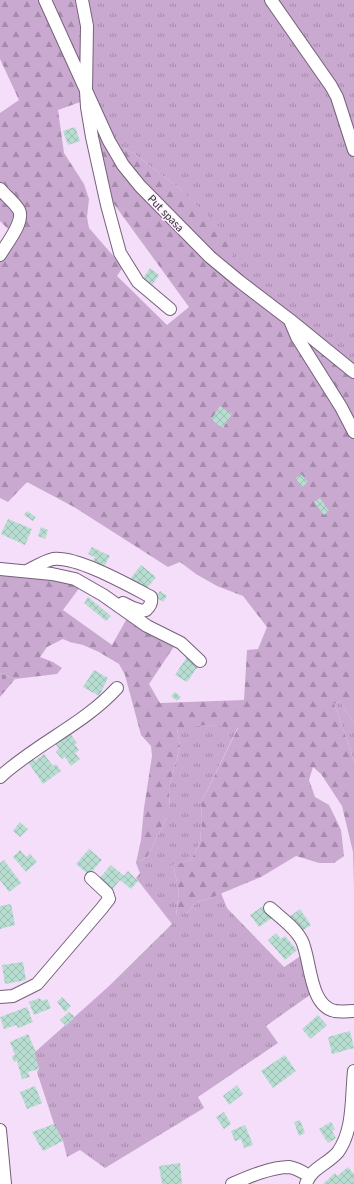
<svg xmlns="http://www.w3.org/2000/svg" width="354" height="1184" viewBox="0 0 354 1184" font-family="Lato,sans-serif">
	<defs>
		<pattern id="grass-tufts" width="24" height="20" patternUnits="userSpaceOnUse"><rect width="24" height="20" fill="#caa9d1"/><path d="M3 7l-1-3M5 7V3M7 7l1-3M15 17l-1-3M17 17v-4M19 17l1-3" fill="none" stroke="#a58aab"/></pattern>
		<pattern id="forest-firs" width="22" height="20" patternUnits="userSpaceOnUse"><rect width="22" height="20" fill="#caa9d1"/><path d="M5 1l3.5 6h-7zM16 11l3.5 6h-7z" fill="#a58aab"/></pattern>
		<pattern id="cemetery-stones" width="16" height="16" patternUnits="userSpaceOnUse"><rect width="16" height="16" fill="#caa9d1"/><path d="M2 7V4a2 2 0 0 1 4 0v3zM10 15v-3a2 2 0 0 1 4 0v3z" fill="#a58aab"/></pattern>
		<pattern id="building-cross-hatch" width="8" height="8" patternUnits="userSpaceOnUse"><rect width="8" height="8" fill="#b6ddd0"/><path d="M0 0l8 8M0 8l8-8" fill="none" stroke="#9dbeb4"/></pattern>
	</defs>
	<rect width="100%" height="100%" fill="#f5defa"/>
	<path fill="url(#grass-tufts)" d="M 82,0 L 354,0 L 354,377 L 245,291 L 199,208 L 179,188 L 133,153 L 104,137 L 95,119 Z
		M 340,701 L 354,724 L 354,762 L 350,748 L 334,704 Z
		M 205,725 L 238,727 L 201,803 L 202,819 L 200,842 L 191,860 L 170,866 L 174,869 L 179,891 L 176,915 L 188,912 L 197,902 L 208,899 L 221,893 L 227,908 L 284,967 L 305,953 L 314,992 L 266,1026 L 278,1043 L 198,1097 L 204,1108 L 105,1168 L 80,1150 L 67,1157 L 63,1141 L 54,1124 L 37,1072 L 39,1069 L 34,1053 L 108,987 L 172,924 L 136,878 L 140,873 L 136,863 L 147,857 L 170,811 L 169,787 L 180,747 L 177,728 Z"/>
	<path fill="url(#forest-firs)" d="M 0,0 L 82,0 L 86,100 L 58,110 L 64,153 L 84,184 L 89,199 L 87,217 L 89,228 L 123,267 L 117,276 L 167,325 L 189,307 L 103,189 L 92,137 L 104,137 L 133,153 L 179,188 L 223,230 L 240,272 L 245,291 L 354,377 L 354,724 L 340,701 L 334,704 L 350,748 L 354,762 L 354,888 L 353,852 L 342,806 L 321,774 L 313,767 L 309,780 L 315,797 L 329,805 L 334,815 L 341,830 L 344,856 L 334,863 L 319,863 L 296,856 L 261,877 L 208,899 L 197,902 L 188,912 L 176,916 L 179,891 L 174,869 L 169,866 L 191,860 L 200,842 L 202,819 L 201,803 L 238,728 L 205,725 L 177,729 L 180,747 L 169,787 L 170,811 L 147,857 L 136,863 L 141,840 L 144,808 L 152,756 L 151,746 L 141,735 L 125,675 L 119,664 L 99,652 L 83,645 L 70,642 L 63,639 L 47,647 L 40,657 L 53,662 L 62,668 L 57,674 L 15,679 L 0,673 L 0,571 L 83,583 L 63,610 L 112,645 L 130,613 L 177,642 L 149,684 L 160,703 L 244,700 L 247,650 L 258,649 L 267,627 L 243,596 L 217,586 L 196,574 L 180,562 L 168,567 L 74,507 L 27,482 L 8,502 L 0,498 L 0,255 L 13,234 L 0,221 L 0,113 L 19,100 L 0,59 Z"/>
	<path fill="url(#cemetery-stones)" d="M 0,673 L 15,679 L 0,697 Z"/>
	<path fill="url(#building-cross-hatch)" d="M 75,127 L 80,141 L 68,145 L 63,131 Z
		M 150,268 L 159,275 L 151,287 L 141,281 Z
		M 220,406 L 232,414 L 223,428 L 211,420 Z
		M 301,474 L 308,482 L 302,487 L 295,479 Z
		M 320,498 L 329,511 L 324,515 L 314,502 Z
		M 27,511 L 36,517 L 33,521 L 24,515 Z
		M 8,519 L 32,529 L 25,545 L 1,534 Z
		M 41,527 L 48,530 L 45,539 L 38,536 Z
		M 92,547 L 110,556 L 102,570 L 92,563 L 95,557 L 88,554 Z
		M 141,565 L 156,577 L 145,591 L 130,579 Z
		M 160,591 L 167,596 L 163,602 L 156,597 Z
		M 88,597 L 111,616 L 106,621 L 84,603 Z
		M 187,657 L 199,665 L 187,682 L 175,675 Z
		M 94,670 L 108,678 L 99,696 L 83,687 Z
		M 175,692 L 181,697 L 177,701 L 171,696 Z
		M 69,732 L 77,743 L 75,745 L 79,750 L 75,753 L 80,759 L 71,766 L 65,757 L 62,759 L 56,752 L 59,749 L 54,742 Z
		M 44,754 L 53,766 L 56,764 L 61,771 L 43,784 L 28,762 L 33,758 L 35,761 Z
		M 20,822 L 28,829 L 20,837 L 13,831 Z
		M 89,849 L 102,860 L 89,875 L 76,864 Z
		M 20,850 L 26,857 L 30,854 L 37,862 L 26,872 L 13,857 Z
		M 4,860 L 21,883 L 9,892 L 0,880 L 0,863 Z
		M 111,865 L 124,876 L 128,871 L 138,881 L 131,889 L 120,880 L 110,892 L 97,881 Z
		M 11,904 L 15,925 L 0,929 L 0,906 Z
		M 263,906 L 272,918 L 259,927 L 250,915 Z
		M 300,909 L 311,925 L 299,933 L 288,918 Z
		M 276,933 L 281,939 L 285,936 L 297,950 L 285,960 L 268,940 Z
		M 23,962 L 26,980 L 5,984 L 2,965 Z
		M 62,997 L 71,1006 L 65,1012 L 57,1002 Z
		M 40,998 L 41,1001 L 47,999 L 51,1008 L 34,1015 L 29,1002 Z
		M 27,1007 L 33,1022 L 18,1028 L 16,1025 L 4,1029 L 0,1017 Z
		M 69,1012 L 75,1017 L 66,1026 L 60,1020 Z
		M 318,1015 L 327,1025 L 311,1039 L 302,1029 Z
		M 350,1031 L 354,1048 L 332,1054 L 328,1037 Z
		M 28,1034 L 36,1052 L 34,1053 L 39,1069 L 28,1072 L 30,1077 L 22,1079 L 17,1061 L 14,1062 L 12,1056 L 15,1055 L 10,1042 Z
		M 285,1055 L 296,1071 L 273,1088 L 261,1071 Z
		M 237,1085 L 243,1094 L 229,1105 L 223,1096 Z
		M 35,1086 L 42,1103 L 27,1109 L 20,1092 Z
		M 224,1112 L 231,1124 L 224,1129 L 216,1117 Z
		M 300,1120 L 305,1133 L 299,1136 L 294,1122 Z
		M 331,1122 L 335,1129 L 332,1131 L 336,1138 L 328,1143 L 319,1129 Z
		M 54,1124 L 63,1141 L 43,1151 L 32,1132 Z
		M 245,1125 L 253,1145 L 244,1148 L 241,1139 L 235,1141 L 231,1131 Z
		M 180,1163 L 182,1184 L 162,1184 L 159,1166 Z
		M 348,1167 L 354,1174 L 354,1184 L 323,1184 L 335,1173 L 337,1176 Z"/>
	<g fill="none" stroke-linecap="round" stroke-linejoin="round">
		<g stroke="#756179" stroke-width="14">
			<path id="minor" d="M 45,0 L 109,141 L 123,165 L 140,186 L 210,257 L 239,281 L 290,320 L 354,372
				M 82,0 L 87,26 L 86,91 L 87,107 L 92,137 L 107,205 L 120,253 L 138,282 L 170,309
				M 271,0 L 331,86 L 337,97 L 354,150
				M 0,189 C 6,196 14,202 19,210 C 25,222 6,244 0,255
				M 291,323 L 297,337 L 341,407 L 354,432
				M 0,569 L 52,574 L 75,579 L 103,595 L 147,626 L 181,643 L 200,661
				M 27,571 C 35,567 44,561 53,559 C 77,556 128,585 151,597 C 152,603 150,606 146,610 L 142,611 L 133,608 L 123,603
				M 0,777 C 36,744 84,724 117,688
				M 270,908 C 281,918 296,928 302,941 C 311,960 309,1006 335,1011 C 341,1012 348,1011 354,1011
				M 0,997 L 13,996 L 37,984 L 102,908 L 109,899 L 107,893 L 91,878
				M 0,1130 L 5,1184
				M 232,1184 C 248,1177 271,1167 289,1167 C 296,1168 303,1172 309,1176
				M 306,1184 C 311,1168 328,1164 338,1152 C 354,1129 351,1099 354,1071"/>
		</g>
		<use href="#minor" stroke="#fff" stroke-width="12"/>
	</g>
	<g text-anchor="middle" stroke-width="3" stroke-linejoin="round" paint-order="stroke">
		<g font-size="11" fill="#39303b" stroke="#faf1fc">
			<text transform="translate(166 213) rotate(46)" y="4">Put spasa</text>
		</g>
	</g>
</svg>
